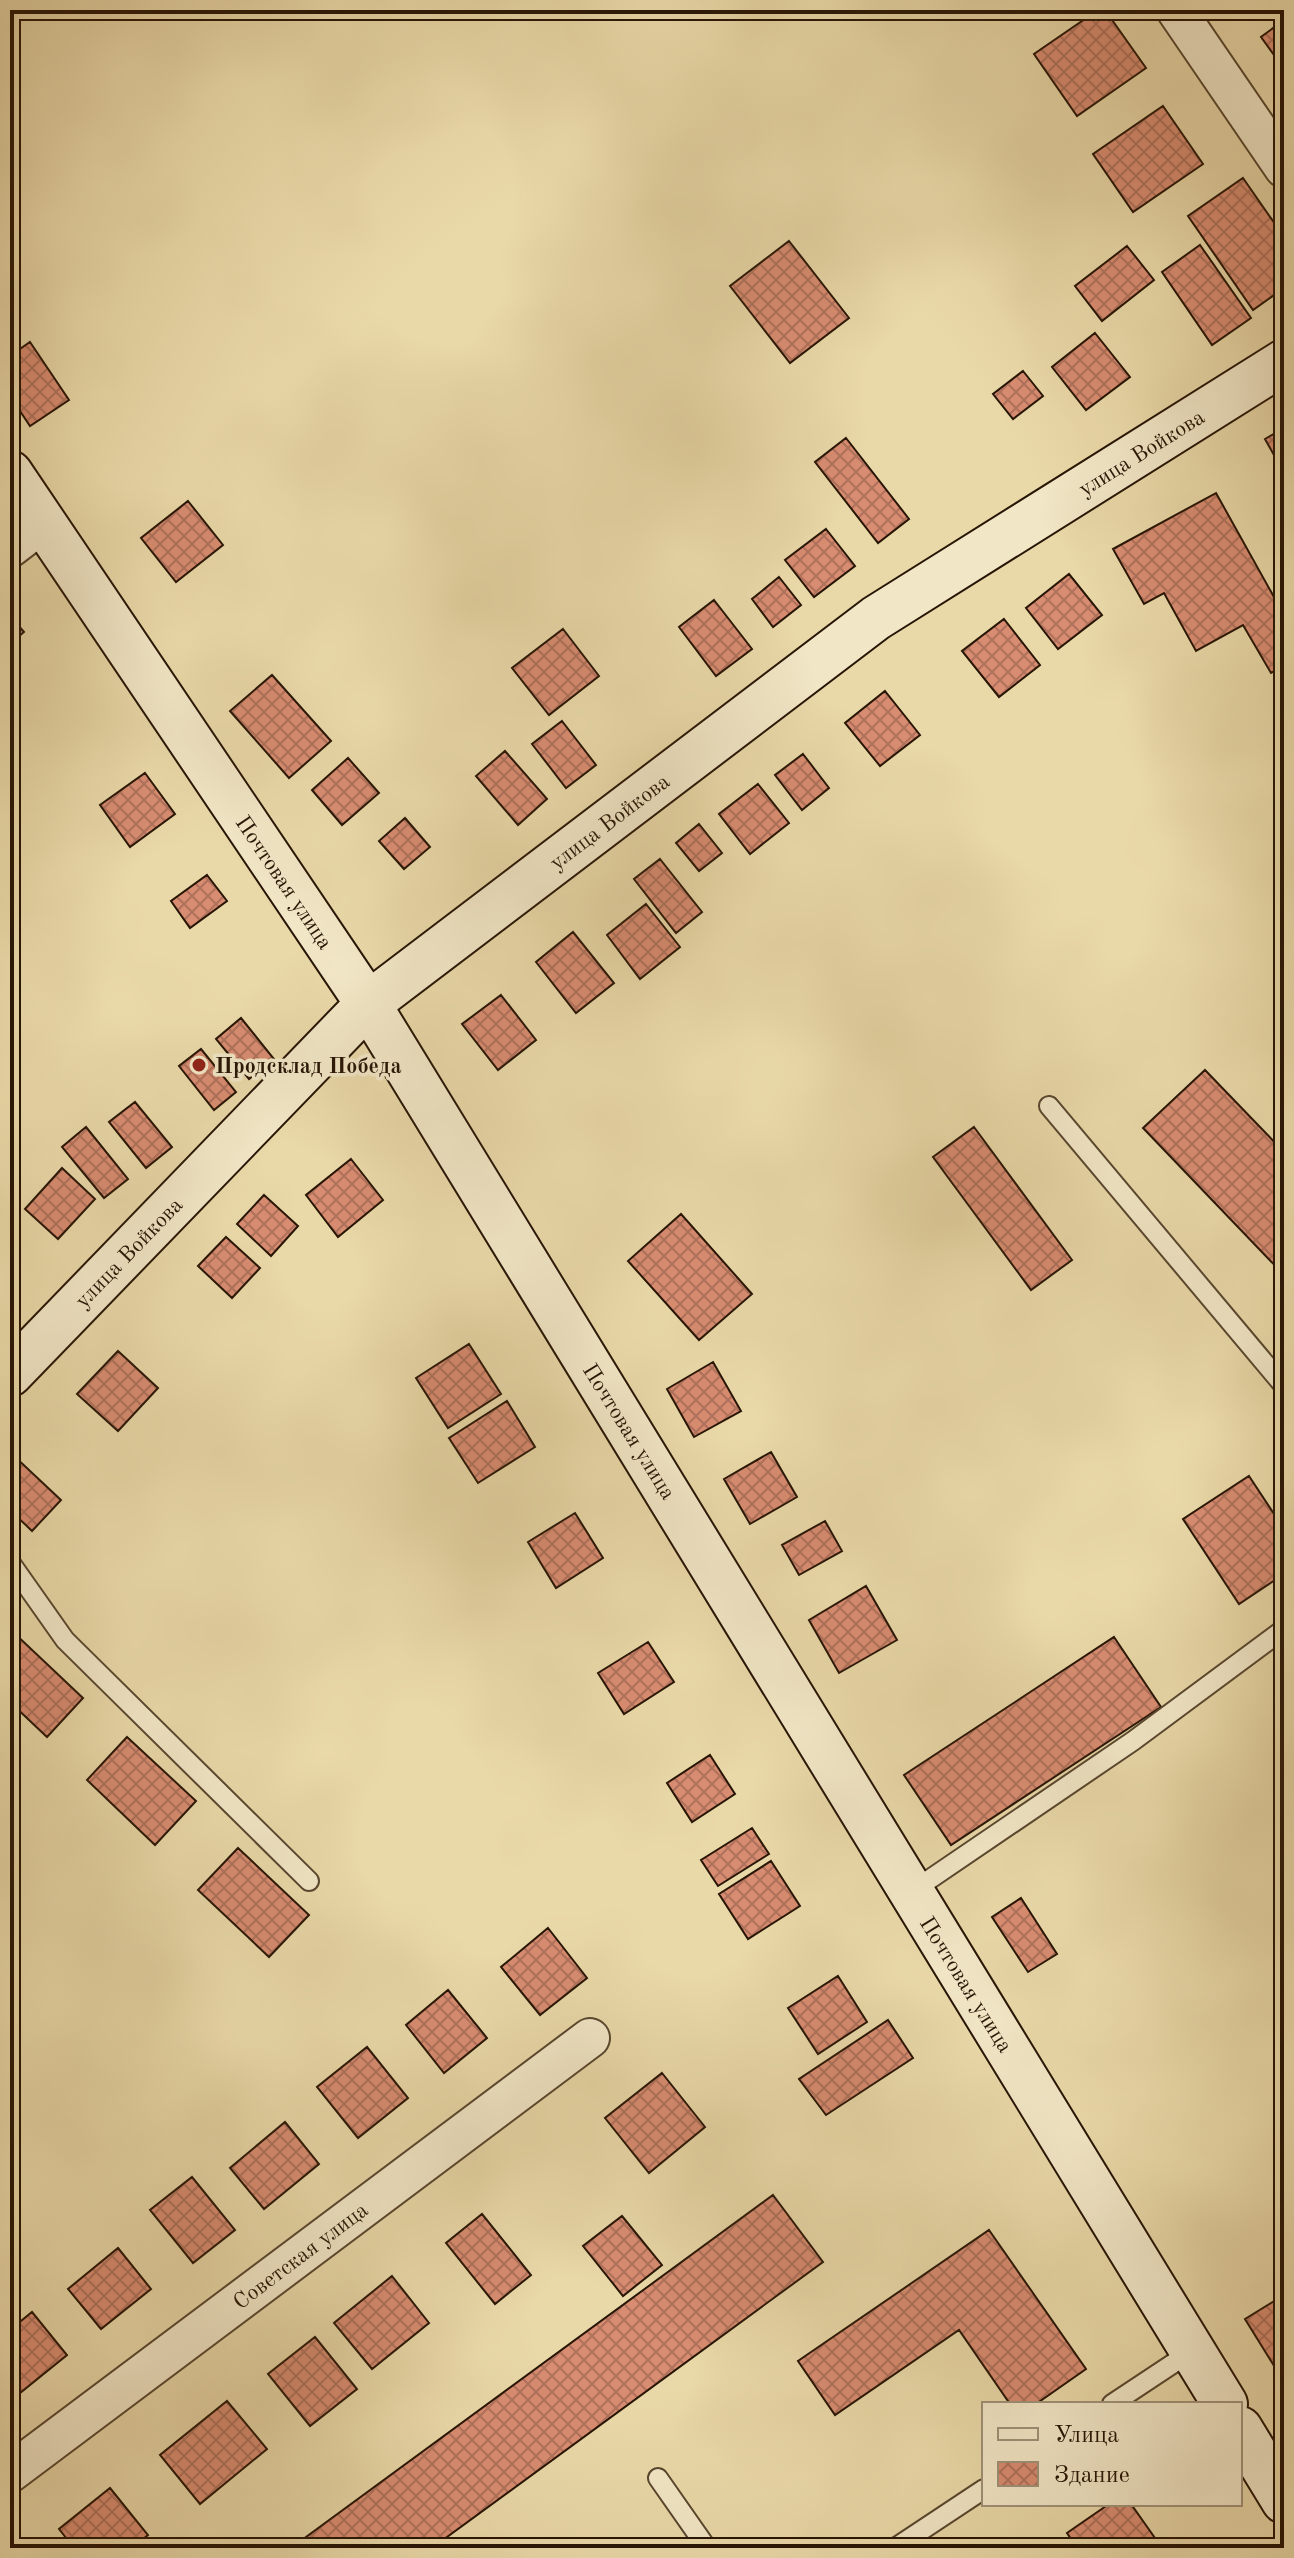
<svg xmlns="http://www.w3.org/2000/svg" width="1294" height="2558" viewBox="0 0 1294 2558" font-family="'Old Standard TT',serif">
	<defs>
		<pattern id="building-cross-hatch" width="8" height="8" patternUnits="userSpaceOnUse" patternTransform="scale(2)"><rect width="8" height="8" fill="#d88c71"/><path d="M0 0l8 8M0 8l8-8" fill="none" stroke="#af715b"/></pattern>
	</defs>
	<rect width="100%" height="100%" fill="#e9d8a8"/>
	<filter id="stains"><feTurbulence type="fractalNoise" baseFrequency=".0025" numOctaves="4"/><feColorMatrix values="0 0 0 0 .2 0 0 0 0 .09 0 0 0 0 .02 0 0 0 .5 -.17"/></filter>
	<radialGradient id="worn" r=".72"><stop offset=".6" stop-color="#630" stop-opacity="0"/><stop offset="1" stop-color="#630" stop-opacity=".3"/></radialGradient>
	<path fill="url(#building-cross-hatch)" stroke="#271505" stroke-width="2" d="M 1098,10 L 1105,10 L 1146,68 L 1077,116 L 1034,54 Z
		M 1284,20 L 1284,69 L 1261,37 Z
		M 1163,106 L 1203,164 L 1133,212 L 1093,154 Z
		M 1243,178 L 1284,237 L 1284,288 L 1253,310 L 1188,216 Z
		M 789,241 L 849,318 L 790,363 L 730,286 Z
		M 1200,245 L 1251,318 L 1212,345 L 1162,272 Z
		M 1127,246 L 1154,280 L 1102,321 L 1075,286 Z
		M 1095,333 L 1130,377 L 1086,410 L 1052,367 Z
		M 30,342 L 69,400 L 30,426 L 10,396 L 10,356 Z
		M 1023,371 L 1043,396 L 1013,419 L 993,394 Z
		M 1284,428 L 1284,473 L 1265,439 Z
		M 846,438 L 909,519 L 878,543 L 815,462 Z
		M 1216,493 L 1284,615 L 1284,666 L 1271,673 L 1243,625 L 1196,651 L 1164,593 L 1144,604 L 1113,549 Z
		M 188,501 L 223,545 L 176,582 L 141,538 Z
		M 826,529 L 855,566 L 814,597 L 785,560 Z
		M 1069,574 L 1102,615 L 1058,649 L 1026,608 Z
		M 779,577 L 801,605 L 773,627 L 752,599 Z
		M 714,600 L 752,649 L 716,676 L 679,627 Z
		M 10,616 L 24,632 L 10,644 Z
		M 1004,619 L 1040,665 L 999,697 L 962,651 Z
		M 563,629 L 599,676 L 549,715 L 512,668 Z
		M 272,675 L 331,741 L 289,778 L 230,711 Z
		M 885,691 L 920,735 L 880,766 L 845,723 Z
		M 562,721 L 596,765 L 566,788 L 532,744 Z
		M 505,751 L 547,799 L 518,825 L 476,776 Z
		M 803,754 L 829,788 L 802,810 L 775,775 Z
		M 348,758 L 379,793 L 342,825 L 312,790 Z
		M 145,773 L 175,814 L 130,847 L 100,805 Z
		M 758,784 L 789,823 L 750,854 L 719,814 Z
		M 405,818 L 430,847 L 404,869 L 379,841 Z
		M 699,824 L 722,853 L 699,871 L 676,843 Z
		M 660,859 L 702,912 L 676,933 L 634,879 Z
		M 207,875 L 227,901 L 190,928 L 171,901 Z
		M 646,904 L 680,947 L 640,979 L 607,935 Z
		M 573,932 L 614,983 L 576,1013 L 536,962 Z
		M 501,995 L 536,1040 L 498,1070 L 462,1024 Z
		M 241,1018 L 274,1059 L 249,1079 L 216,1039 Z
		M 201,1049 L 236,1092 L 214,1110 L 179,1066 Z
		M 1205,1070 L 1284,1152 L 1284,1275 L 1143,1128 Z
		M 135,1102 L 172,1147 L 146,1168 L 109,1122 Z
		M 86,1127 L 128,1179 L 104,1198 L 62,1147 Z
		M 974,1127 L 1072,1260 L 1031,1290 L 933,1157 Z
		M 351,1159 L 383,1200 L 338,1237 L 306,1195 Z
		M 62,1168 L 95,1199 L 58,1239 L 25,1209 Z
		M 264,1195 L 298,1226 L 271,1256 L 237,1224 Z
		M 681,1214 L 752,1294 L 699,1340 L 628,1261 Z
		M 226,1237 L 260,1268 L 232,1298 L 198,1266 Z
		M 469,1344 L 501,1394 L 448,1428 L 416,1378 Z
		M 118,1351 L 158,1388 L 118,1431 L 77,1394 Z
		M 713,1362 L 741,1411 L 694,1437 L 667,1389 Z
		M 507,1401 L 535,1447 L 478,1483 L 449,1438 Z
		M 771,1452 L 797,1497 L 750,1524 L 724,1479 Z
		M 13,1455 L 61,1500 L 32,1531 L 10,1510 L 10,1458 Z
		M 1249,1476 L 1284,1529 L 1284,1574 L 1239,1604 L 1183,1519 Z
		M 575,1513 L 603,1558 L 556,1588 L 528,1542 Z
		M 825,1521 L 842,1551 L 799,1575 L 782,1545 Z
		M 866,1586 L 897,1640 L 839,1673 L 809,1620 Z
		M 12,1631 L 83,1698 L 47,1737 L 10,1702 Z
		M 1114,1637 L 1161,1707 L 951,1845 L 904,1775 Z
		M 648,1642 L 674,1682 L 624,1714 L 598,1673 Z
		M 127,1737 L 196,1801 L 155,1845 L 87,1780 Z
		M 710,1755 L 735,1794 L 692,1822 L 667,1783 Z
		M 752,1828 L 769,1854 L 718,1886 L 701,1860 Z
		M 238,1848 L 309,1915 L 269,1957 L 198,1890 Z
		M 771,1861 L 800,1906 L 748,1939 L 719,1894 Z
		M 1021,1898 L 1057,1954 L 1028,1972 L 992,1917 Z
		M 548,1928 L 587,1978 L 540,2015 L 501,1967 Z
		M 838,1976 L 867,2022 L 818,2054 L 788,2008 Z
		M 448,1990 L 487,2038 L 444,2073 L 406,2025 Z
		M 888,2020 L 913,2058 L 826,2115 L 799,2079 Z
		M 367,2047 L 408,2098 L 358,2138 L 317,2087 Z
		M 662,2073 L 705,2127 L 649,2173 L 605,2118 Z
		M 285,2122 L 319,2164 L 264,2209 L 230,2168 Z
		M 192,2177 L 235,2230 L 193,2263 L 150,2210 Z
		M 773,2195 L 823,2262 L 432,2548 L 291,2548 Z
		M 482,2214 L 531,2275 L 495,2304 L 446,2243 Z
		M 622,2216 L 662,2265 L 623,2296 L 583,2246 Z
		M 989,2230 L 1086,2369 L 1036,2404 L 1010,2404 L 959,2330 L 835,2415 L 798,2361 Z
		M 118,2248 L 151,2289 L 101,2329 L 68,2289 Z
		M 392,2276 L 429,2323 L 372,2369 L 334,2323 Z
		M 1284,2295 L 1284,2382 L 1245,2319 Z
		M 32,2312 L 67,2355 L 20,2393 L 10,2381 L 10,2330 Z
		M 315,2337 L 357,2389 L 310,2426 L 268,2374 Z
		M 227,2401 L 267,2449 L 200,2504 L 160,2455 Z
		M 110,2488 L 148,2535 L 132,2548 L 74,2548 L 59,2529 Z
		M 1109,2504 L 1131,2504 L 1162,2548 L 1077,2548 L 1067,2533 Z"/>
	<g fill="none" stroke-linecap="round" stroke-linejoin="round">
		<g stroke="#58462e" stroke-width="22">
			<path id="lane" d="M 1049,1106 L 1284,1386
				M 10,1562 L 65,1640 L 309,1881
				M 911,1892 L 1133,1741 L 1284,1629
				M 1112,2404 L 1192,2351
				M 658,2478 L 707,2548
				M 895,2548 L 984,2489"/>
		</g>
		<g stroke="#58462e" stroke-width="42">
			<path id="street" d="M 1176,10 L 1284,168
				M 10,548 L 44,522
				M 10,2473 L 590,2038"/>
		</g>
		<g stroke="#271505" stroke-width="48">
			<path id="secondary" d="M 10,473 L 368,1004 L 1225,2404
				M 10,1374 L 368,1004 L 876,618 L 1284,362
				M 1240,2429 L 1284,2501"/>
		</g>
		<use href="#lane" stroke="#f1e6c6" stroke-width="18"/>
		<use href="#street" stroke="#f1e6c6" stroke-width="38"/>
		<use href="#secondary" stroke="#f1e6c6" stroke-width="44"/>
	</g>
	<circle fill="#8f2418" stroke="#f1e6c6" stroke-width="3" cx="199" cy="1065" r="8"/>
	<g text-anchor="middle" stroke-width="7" stroke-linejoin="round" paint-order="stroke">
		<g font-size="22" fill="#271505" stroke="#f1e6c6">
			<text transform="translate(1141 452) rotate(-32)" y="8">улица Войкова</text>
			<text transform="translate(609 821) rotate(-37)" y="8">улица Войкова</text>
			<text transform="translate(285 882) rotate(56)" y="8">Почтовая улица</text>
			<text transform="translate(128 1252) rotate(-46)" y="8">улица Войкова</text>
			<text transform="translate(630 1431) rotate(58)" y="8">Почтовая улица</text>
			<text transform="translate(967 1984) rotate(58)" y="8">Почтовая улица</text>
			<text transform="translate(300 2255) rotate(-37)" y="8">Советская улица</text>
		</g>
		<g font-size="22" font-weight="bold" fill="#271505" stroke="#f1e6c6" text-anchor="start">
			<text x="215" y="1073">Продсклад Победа</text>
		</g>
	</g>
	<rect width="1294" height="2558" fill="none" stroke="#e9d8a8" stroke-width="40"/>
	<rect x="12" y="12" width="1270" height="2534" fill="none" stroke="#271505" stroke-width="4"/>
	<rect x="20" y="20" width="1254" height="2518" fill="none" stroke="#271505" stroke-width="2"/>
	<rect x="982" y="2402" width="260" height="104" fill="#f1e6c6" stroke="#a09279" stroke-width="2"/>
	<rect x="998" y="2428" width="40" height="12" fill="#f1e6c6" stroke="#a09279" stroke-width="2"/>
	<text x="1054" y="2442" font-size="24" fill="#271505">Улица</text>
	<rect x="998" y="2462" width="40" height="24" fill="url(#building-cross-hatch)" stroke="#a09279" stroke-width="2"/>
	<text x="1054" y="2482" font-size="24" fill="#271505">Здание</text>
	<rect width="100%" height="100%" filter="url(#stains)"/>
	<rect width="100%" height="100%" fill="url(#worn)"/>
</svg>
